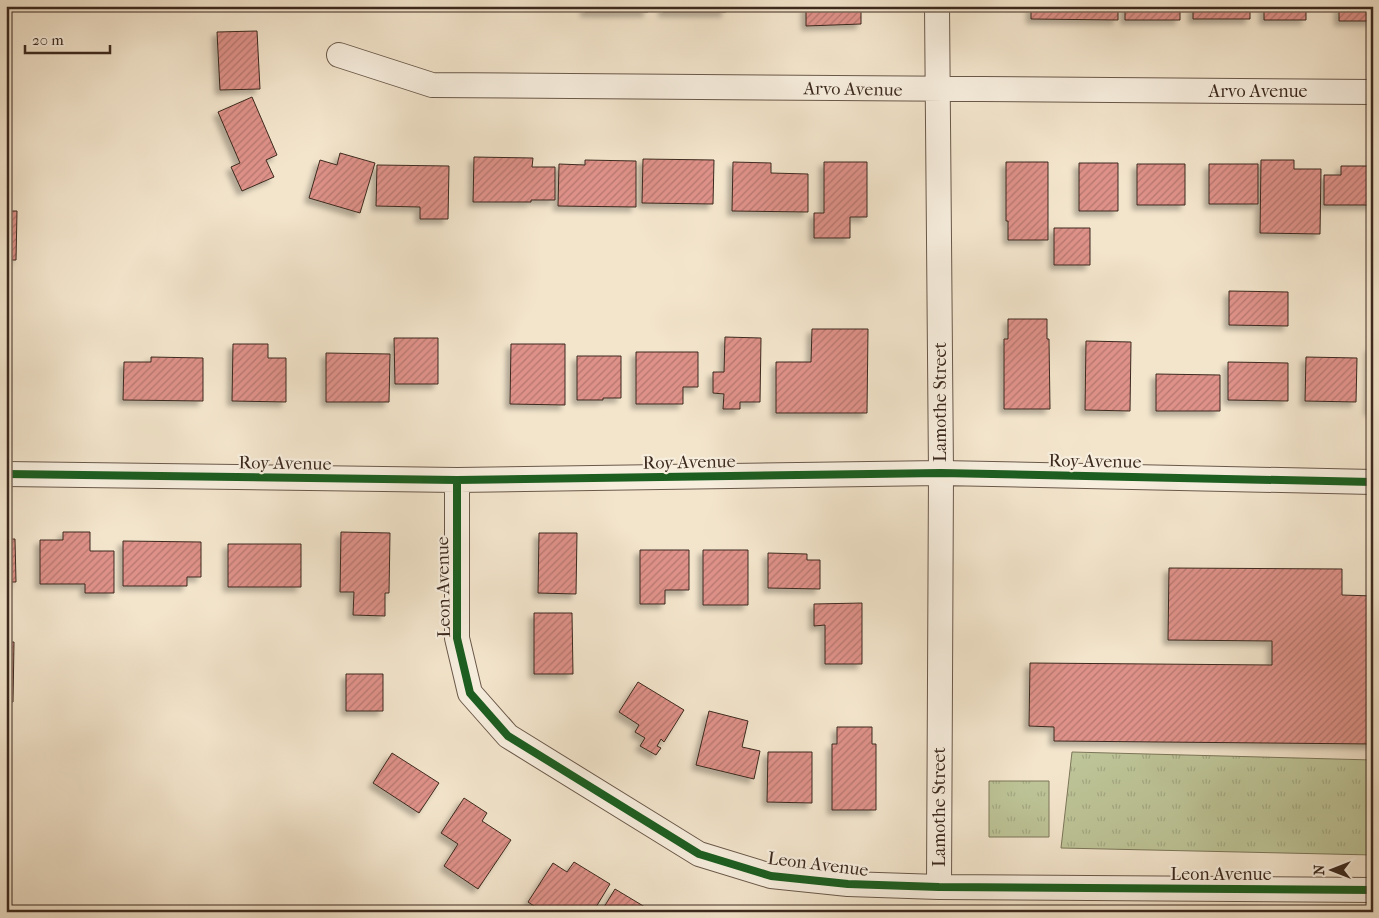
<svg xmlns="http://www.w3.org/2000/svg" width="1379" height="918" viewBox="0 0 1379 918" font-family="'IM FELL French Canon',serif">
	<defs>
		<pattern id="grass-tufts" width="24" height="20" patternUnits="userSpaceOnUse" patternTransform="scale(1.25)"><rect width="24" height="20" fill="#bdc497"/><path d="M3 7l-1-3M5 7V3M7 7l1-3M15 17l-1-3M17 17v-4M19 17l1-3" fill="none" stroke="#a3a882"/></pattern>
		<pattern id="building-hatch" width="6" height="6" patternUnits="userSpaceOnUse" patternTransform="scale(1.25)"><rect width="6" height="6" fill="#de9188"/><path d="M-1 1l2-2M0 6l6-6M5 7l2-2" fill="none" stroke="#b5766f"/></pattern>
		<filter id="shadow"><feDropShadow dx="-4.5" dy="4.5" stdDeviation="2.5" flood-color="#0004"/></filter>
	</defs>
	<rect width="100%" height="100%" fill="#f3e5cc"/>
	<filter id="stains"><feTurbulence type="fractalNoise" baseFrequency=".004" numOctaves="4"/><feColorMatrix values="0 0 0 0 .2 0 0 0 0 .09 0 0 0 0 .02 0 0 0 .5 -.17"/></filter>
	<radialGradient id="worn" r=".72"><stop offset=".6" stop-color="#630" stop-opacity="0"/><stop offset="1" stop-color="#630" stop-opacity=".3"/></radialGradient>
	<path fill="url(#grass-tufts)" stroke="#7c765a" d="M 1072,752 L 1373,760 L 1373,855 L 1061,848 Z
		M 989,781 L 1049,781 L 1049,837 L 989,837 Z"/>
	<path fill="url(#building-hatch)" stroke="#3c291e" filter="url(#shadow)" d="M 585,6 L 648,6 L 648,12 L 585,12 Z
		M 663,6 L 726,6 L 726,12 L 663,12 Z
		M 806,6 L 861,6 L 861,24 L 806,26 Z
		M 1031,6 L 1118,6 L 1118,20 L 1031,19 Z
		M 1125,6 L 1180,6 L 1180,20 L 1125,20 Z
		M 1193,6 L 1250,6 L 1250,19 L 1193,19 Z
		M 1264,6 L 1306,6 L 1306,20 L 1264,20 Z
		M 1339,6 L 1373,6 L 1373,21 L 1339,21 Z
		M 257,31 L 260,89 L 220,90 L 217,32 Z
		M 252,97 L 277,155 L 266,160 L 274,177 L 242,191 L 231,167 L 240,163 L 218,112 Z
		M 340,153 L 375,163 L 360,213 L 309,198 L 320,160 L 337,165 Z
		M 474,157 L 533,158 L 532,167 L 555,167 L 555,200 L 531,200 L 531,202 L 473,202 Z
		M 643,159 L 714,160 L 713,204 L 642,203 Z
		M 585,160 L 636,161 L 636,207 L 558,206 L 559,164 L 585,165 Z
		M 1261,160 L 1294,160 L 1294,169 L 1321,169 L 1320,234 L 1260,233 Z
		M 733,162 L 771,163 L 771,173 L 808,174 L 808,212 L 732,211 Z
		M 824,162 L 867,162 L 867,217 L 850,217 L 850,238 L 814,238 L 814,213 L 824,213 Z
		M 1006,162 L 1048,162 L 1048,240 L 1008,240 L 1008,221 L 1006,221 Z
		M 1079,163 L 1118,163 L 1118,211 L 1079,211 Z
		M 1137,164 L 1185,164 L 1185,205 L 1137,205 Z
		M 1209,164 L 1258,164 L 1258,204 L 1209,204 Z
		M 377,165 L 449,166 L 448,219 L 420,219 L 420,207 L 376,206 Z
		M 1341,166 L 1373,166 L 1373,205 L 1324,205 L 1324,175 L 1341,175 Z
		M 6,211 L 17,211 L 16,260 L 6,260 Z
		M 1054,228 L 1090,228 L 1090,265 L 1054,265 Z
		M 1229,291 L 1288,292 L 1288,326 L 1229,325 Z
		M 1008,319 L 1047,319 L 1047,339 L 1049,339 L 1050,409 L 1004,409 L 1004,339 L 1008,339 Z
		M 812,329 L 868,329 L 867,413 L 776,413 L 776,362 L 811,362 Z
		M 725,337 L 761,338 L 760,402 L 740,402 L 740,409 L 723,409 L 724,394 L 713,393 L 713,372 L 724,372 Z
		M 394,338 L 438,338 L 438,384 L 395,384 Z
		M 1086,341 L 1131,342 L 1130,411 L 1085,410 Z
		M 233,344 L 268,344 L 268,358 L 286,358 L 286,402 L 232,401 Z
		M 511,344 L 565,344 L 565,405 L 510,404 Z
		M 1370,347 L 1373,347 L 1373,411 L 1369,411 Z
		M 636,352 L 698,352 L 698,387 L 683,387 L 683,404 L 636,404 Z
		M 326,353 L 390,354 L 389,402 L 326,402 Z
		M 577,356 L 621,356 L 621,398 L 603,398 L 603,400 L 577,400 Z
		M 151,357 L 203,358 L 203,401 L 123,400 L 124,362 L 151,362 Z
		M 1306,357 L 1357,358 L 1356,402 L 1305,401 Z
		M 1228,362 L 1288,363 L 1288,401 L 1228,400 Z
		M 1156,374 L 1220,375 L 1220,411 L 1156,411 Z
		M 63,532 L 90,532 L 90,551 L 114,551 L 114,593 L 85,593 L 85,584 L 40,584 L 40,540 L 63,540 Z
		M 341,532 L 390,533 L 389,593 L 385,593 L 385,616 L 353,615 L 354,592 L 340,592 Z
		M 539,533 L 577,533 L 576,594 L 538,593 Z
		M 6,539 L 15,539 L 16,582 L 6,582 Z
		M 123,541 L 201,542 L 201,577 L 187,577 L 187,586 L 123,586 Z
		M 228,544 L 301,544 L 301,587 L 228,587 Z
		M 640,550 L 689,550 L 689,590 L 665,590 L 665,604 L 640,604 Z
		M 703,550 L 748,550 L 748,605 L 703,605 Z
		M 768,553 L 807,554 L 807,560 L 820,560 L 820,589 L 768,588 Z
		M 1169,568 L 1342,569 L 1342,595 L 1373,596 L 1373,744 L 1054,741 L 1054,727 L 1029,726 L 1030,663 L 1272,665 L 1272,641 L 1168,640 Z
		M 862,603 L 862,664 L 825,664 L 825,625 L 814,626 L 814,604 Z
		M 534,613 L 572,613 L 573,674 L 534,674 Z
		M 6,642 L 14,642 L 13,702 L 6,702 Z
		M 346,674 L 383,674 L 383,711 L 346,711 Z
		M 638,682 L 684,710 L 664,742 L 661,739 L 657,746 L 661,748 L 656,755 L 640,746 L 645,738 L 635,732 L 639,725 L 619,712 Z
		M 709,711 L 748,721 L 742,747 L 760,751 L 754,779 L 696,765 Z
		M 837,727 L 872,727 L 872,744 L 876,744 L 876,810 L 832,810 L 832,744 L 837,744 Z
		M 768,752 L 812,752 L 812,803 L 767,802 Z
		M 392,753 L 439,783 L 419,813 L 373,783 Z
		M 464,798 L 487,813 L 482,821 L 511,840 L 478,889 L 444,866 L 458,844 L 441,833 Z
		M 574,862 L 610,884 L 593,912 L 543,912 L 528,902 L 553,863 L 567,872 Z
		M 615,889 L 650,910 L 648,912 L 601,912 Z"/>
	<g fill="none" stroke-linecap="round" stroke-linejoin="round">
		<g stroke="#6a584a" stroke-width="26">
			<path id="street" d="M 937,6 L 941,473 L 939,887
				M 339,55 L 432,85 L 1373,92
				M 6,474 L 457,480 L 941,473 L 1373,482
				M 457,480 L 457,638 L 470,693 L 508,736 L 699,854 L 771,876 L 848,884 L 939,887 L 1373,890"/>
		</g>
		<use href="#street" stroke="#f7eede" stroke-width="24"/>
		<g stroke="#f7eede" stroke-width="11">
			<path id="cycleway" d="M 6,474 L 457,480 L 941,473 L 1373,482
				M 457,480 L 457,638 L 470,693 L 508,736 L 699,854 L 771,876 L 848,884 L 939,887 L 1373,890"/>
		</g>
		<use href="#cycleway" stroke="#1b5e20" stroke-width="8"/>
	</g>
	<g text-anchor="middle" stroke-width="4.5" stroke-linejoin="round" paint-order="stroke">
		<g font-size="18" fill="#3c291e" stroke="#f7eede">
			<text transform="translate(853 89) rotate(1)" y="6">Arvo Avenue</text>
			<text x="1258" y="97">Arvo Avenue</text>
			<text transform="translate(940 402) rotate(-90)" y="6">Lamothe Street</text>
			<text transform="translate(1095 461) rotate(1)" y="6">Roy Avenue</text>
			<text transform="translate(689 462) rotate(-1)" y="6">Roy Avenue</text>
			<text transform="translate(285 463) rotate(1)" y="6">Roy Avenue</text>
			<text transform="translate(443 587) rotate(-91)" y="6">Leon Avenue</text>
			<text transform="translate(939 807) rotate(-90)" y="6">Lamothe Street</text>
			<text transform="translate(818 864) rotate(7)" y="6">Leon Avenue</text>
			<text x="1221" y="880">Leon Avenue</text>
		</g>
	</g>
	<rect width="1379" height="918" fill="none" stroke="#f3e5cc" stroke-width="25"/>
	<rect x="8" y="8" width="1364" height="903" fill="none" stroke="#3c291e" stroke-width="2.5"/>
	<rect x="12" y="12" width="1354" height="893" fill="none" stroke="#3c291e"/>
	<g transform="translate(1332 870) rotate(270)" stroke="#f7eede" stroke-width="4" paint-order="stroke">
	<path d="M0-4L9 19L0 12L-9 19Z" fill="#3c291e"/>
	<text y="-8" font-size="14" font-weight="bold" text-anchor="middle" fill="#3c291e">N</text>
	</g>
	<path d="M25 45v8h85v-8" fill="none" stroke="#3c291e" stroke-width="2.5"/>
	<text x="32" y="45" font-size="15" fill="#3c291e" stroke="#f7eede" stroke-width="4" paint-order="stroke">20 m</text>
	<rect width="100%" height="100%" filter="url(#stains)"/>
	<rect width="100%" height="100%" fill="url(#worn)"/>
</svg>
